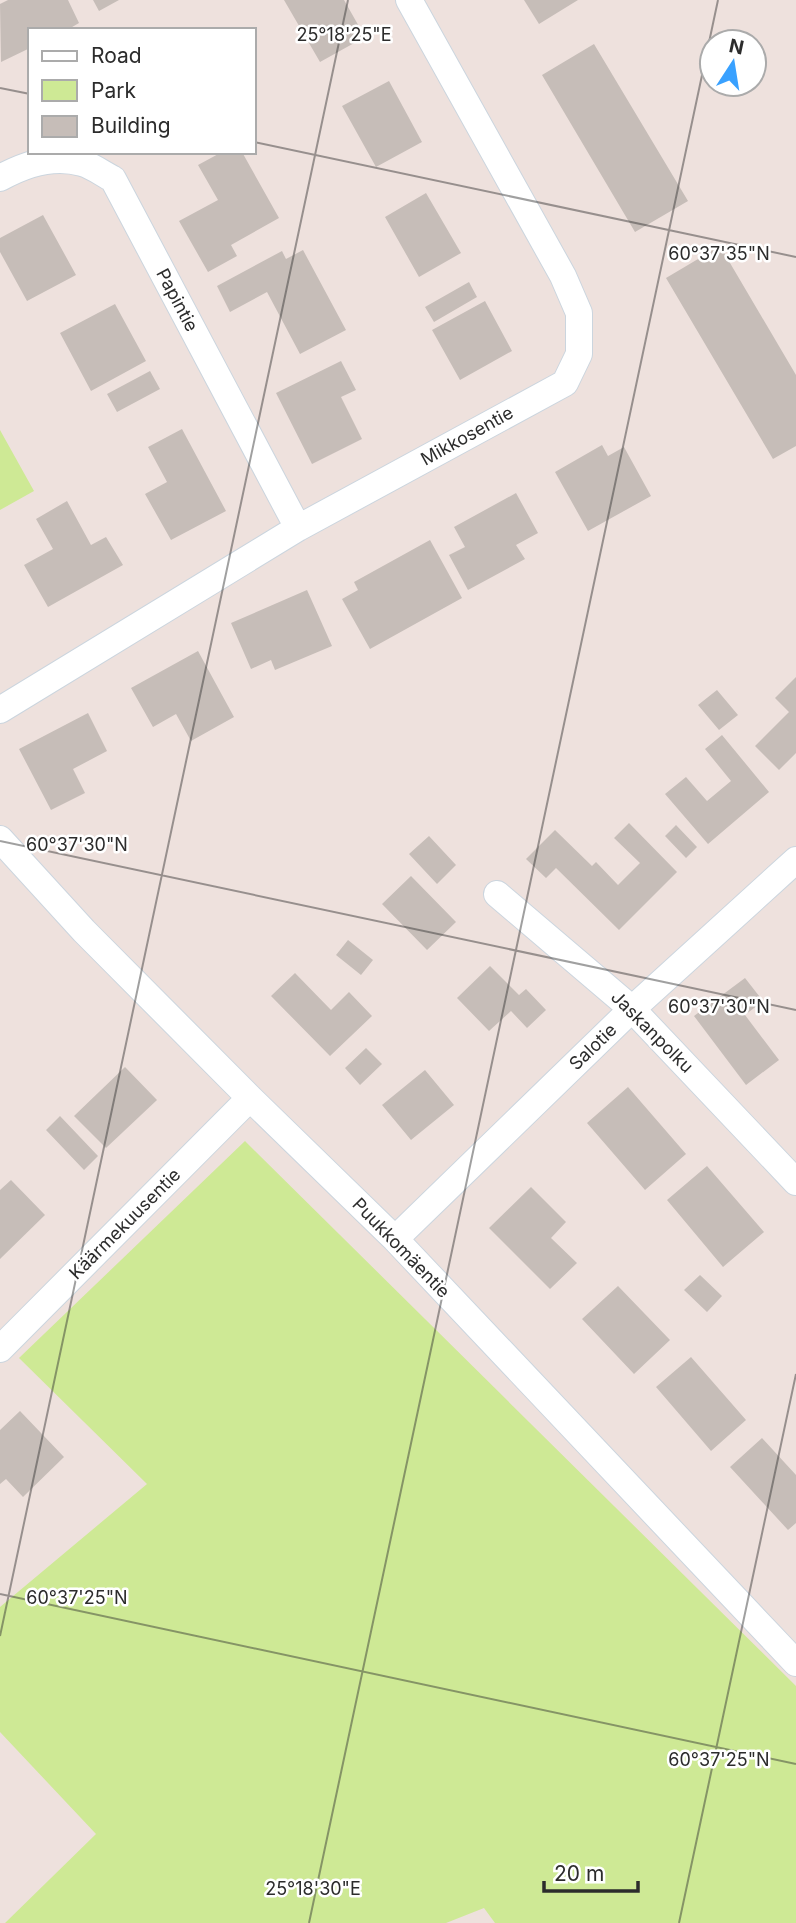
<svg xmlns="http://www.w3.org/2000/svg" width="796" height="1923" viewBox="0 0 796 1923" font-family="Inter,sans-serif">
	<rect width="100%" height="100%" fill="#eee1dd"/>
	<path fill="#cee995" d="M 0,430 L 34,491 L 0,510 Z
		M 245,1141 L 796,1686 L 796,1923 L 495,1923 L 484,1908 L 446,1923 L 5,1923 L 96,1834 L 0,1732 L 0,1607 L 147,1484 L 19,1358 Z"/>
	<path fill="#c6bdb8" d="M 8,0 L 68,0 L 79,23 L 67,30 L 30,30 L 30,48 L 1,62 L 0,4 Z
		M 93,0 L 119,0 L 99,11 Z
		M 284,0 L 344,0 L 365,37 L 320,62 Z
		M 524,0 L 578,0 L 539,24 Z
		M 594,44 L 688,201 L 635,232 L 542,75 Z
		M 389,81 L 422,142 L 376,167 L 342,106 Z
		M 222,152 L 242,152 L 279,218 L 231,245 L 237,256 L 208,272 L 179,221 L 218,200 L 198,165 Z
		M 426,193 L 461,253 L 419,277 L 385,217 Z
		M 43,215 L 76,275 L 27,301 L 0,252 L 0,238 Z
		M 720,246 L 796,375 L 796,446 L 773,459 L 666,278 Z
		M 303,250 L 346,330 L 300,354 L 267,292 L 230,312 L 217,286 L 282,251 L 286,259 Z
		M 469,282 L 477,297 L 434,322 L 425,307 Z
		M 485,301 L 512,351 L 460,380 L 432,330 Z
		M 115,304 L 146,361 L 91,391 L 60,333 Z
		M 341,361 L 356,390 L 341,397 L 362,439 L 312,464 L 276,393 Z
		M 150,371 L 160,389 L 117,412 L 107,394 Z
		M 182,429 L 226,511 L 171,540 L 145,494 L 167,482 L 148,447 Z
		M 602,445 L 608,456 L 624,447 L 651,496 L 588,531 L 555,472 Z
		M 516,493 L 538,533 L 516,545 L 525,559 L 468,590 L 449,555 L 465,547 L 454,527 Z
		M 67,501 L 91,545 L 106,537 L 123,565 L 48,607 L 24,565 L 53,549 L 36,519 Z
		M 430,540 L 462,598 L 370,649 L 342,599 L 358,590 L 354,582 Z
		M 307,590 L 332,646 L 275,670 L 271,660 L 251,669 L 231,623 Z
		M 198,651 L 234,717 L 191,741 L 176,714 L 153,727 L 131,688 Z
		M 796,677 L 796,753 L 779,770 L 755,746 L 789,712 L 775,698 Z
		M 717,690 L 738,715 L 719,730 L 698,705 Z
		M 88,713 L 107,751 L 73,769 L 85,793 L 51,810 L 19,749 Z
		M 722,735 L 769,792 L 708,844 L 665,794 L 686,777 L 707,801 L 731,781 L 705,749 Z
		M 629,823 L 677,872 L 619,930 L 556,868 L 546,878 L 526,859 L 555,830 L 592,866 L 596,862 L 618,885 L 640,863 L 614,838 Z
		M 676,825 L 697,847 L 686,858 L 665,836 Z
		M 429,836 L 456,865 L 437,884 L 409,854 Z
		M 411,876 L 456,922 L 427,950 L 382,904 Z
		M 348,940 L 373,960 L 361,975 L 336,955 Z
		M 490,966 L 519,995 L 526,989 L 546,1010 L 527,1028 L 511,1011 L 489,1031 L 457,998 Z
		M 295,973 L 331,1010 L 349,992 L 372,1016 L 330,1056 L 271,996 Z
		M 745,978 L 763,1001 L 745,1015 L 779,1060 L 746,1085 L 694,1016 Z
		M 366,1048 L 382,1064 L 360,1085 L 345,1068 Z
		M 125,1067 L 157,1100 L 106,1148 L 74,1116 Z
		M 425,1070 L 454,1105 L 411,1140 L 382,1105 Z
		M 628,1087 L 686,1154 L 645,1190 L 587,1123 Z
		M 60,1116 L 98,1156 L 84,1170 L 46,1130 Z
		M 707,1166 L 764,1232 L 723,1267 L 667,1200 Z
		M 11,1180 L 45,1215 L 0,1259 L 0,1190 Z
		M 531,1187 L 566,1222 L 551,1238 L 577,1263 L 550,1289 L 489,1228 Z
		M 700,1275 L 722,1296 L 707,1312 L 684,1290 Z
		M 618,1286 L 670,1340 L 634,1374 L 582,1319 Z
		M 691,1357 L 746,1420 L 711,1451 L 656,1387 Z
		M 20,1411 L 64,1457 L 23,1497 L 6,1479 L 0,1484 L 0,1430 Z
		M 762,1438 L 796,1475 L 796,1523 L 788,1530 L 730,1467 Z"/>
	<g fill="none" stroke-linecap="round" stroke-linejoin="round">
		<g stroke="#cbd5de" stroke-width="28">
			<path id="minor" d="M 0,178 C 25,164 54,155 82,163 C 93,166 103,174 113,179 L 298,528
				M 0,710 L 298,528 L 565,383 L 579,354 L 579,313 L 563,276 L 409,0
				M 0,839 L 84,931 L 250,1098 L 395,1239 L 796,1663
				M 497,894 L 632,1009 L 796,1182
				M 395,1239 L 632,1009 L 796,860
				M 0,1349 L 250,1098"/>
		</g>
		<use href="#minor" stroke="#fff" stroke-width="26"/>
	</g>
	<path fill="none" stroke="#2c2c2c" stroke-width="2" stroke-opacity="0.45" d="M 0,88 L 30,94M 254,142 L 796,257M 0,841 L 796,1010M 0,1594 L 796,1764M 0,1636 L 348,0M 309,1923 L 718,0M 679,1923 L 796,1374"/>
	<g text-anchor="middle" stroke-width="5" stroke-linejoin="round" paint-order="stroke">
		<g font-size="18" fill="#2c2c2c" stroke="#fff">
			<text transform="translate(177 300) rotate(62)" y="6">Papintie</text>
			<text transform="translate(467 436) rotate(-29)" y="6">Mikkosentie</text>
			<text transform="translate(652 1032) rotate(45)" y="6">Jaskanpolku</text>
			<text transform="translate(593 1047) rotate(-44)" y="6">Salotie</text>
			<text transform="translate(125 1224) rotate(-45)" y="6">Käärmekuusentie</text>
			<text transform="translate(401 1248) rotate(46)" y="6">Puukkomäentie</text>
		</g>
	</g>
	<g font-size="18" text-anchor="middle" fill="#2c2c2c" stroke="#fff" stroke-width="5" stroke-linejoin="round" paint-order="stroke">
		<text x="344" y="41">25°18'25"E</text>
		<text x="719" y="260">60°37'35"N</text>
		<text x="77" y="851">60°37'30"N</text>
		<text x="719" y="1013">60°37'30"N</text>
		<text x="77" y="1604">60°37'25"N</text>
		<text x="719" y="1766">60°37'25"N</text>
		<text x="313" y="1895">25°18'30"E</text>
	</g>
	<rect x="28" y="28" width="228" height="126" fill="#ffffff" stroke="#ababab" stroke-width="2"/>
	<rect x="42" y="51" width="35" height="10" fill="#ffffff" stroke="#ababab" stroke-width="2"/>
	<text x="91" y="63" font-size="21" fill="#2c2c2c">Road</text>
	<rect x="42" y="80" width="35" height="21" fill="#cee995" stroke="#ababab" stroke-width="2"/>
	<text x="91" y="98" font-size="21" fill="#2c2c2c">Park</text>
	<rect x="42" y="116" width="35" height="21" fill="#c6bdb8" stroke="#ababab" stroke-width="2"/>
	<text x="91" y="133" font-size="21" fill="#2c2c2c">Building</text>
	<g transform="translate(733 63) rotate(12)"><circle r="33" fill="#ffffff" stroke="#ababab" stroke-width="2"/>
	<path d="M0-5L12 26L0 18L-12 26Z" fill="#39a1ff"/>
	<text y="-10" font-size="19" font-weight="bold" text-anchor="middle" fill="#2c2c2c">N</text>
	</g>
	<path d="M544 1881v10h94v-10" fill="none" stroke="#2c2c2c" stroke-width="3.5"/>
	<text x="554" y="1881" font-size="21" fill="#2c2c2c" stroke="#ffffff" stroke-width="5" paint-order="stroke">20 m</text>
</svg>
